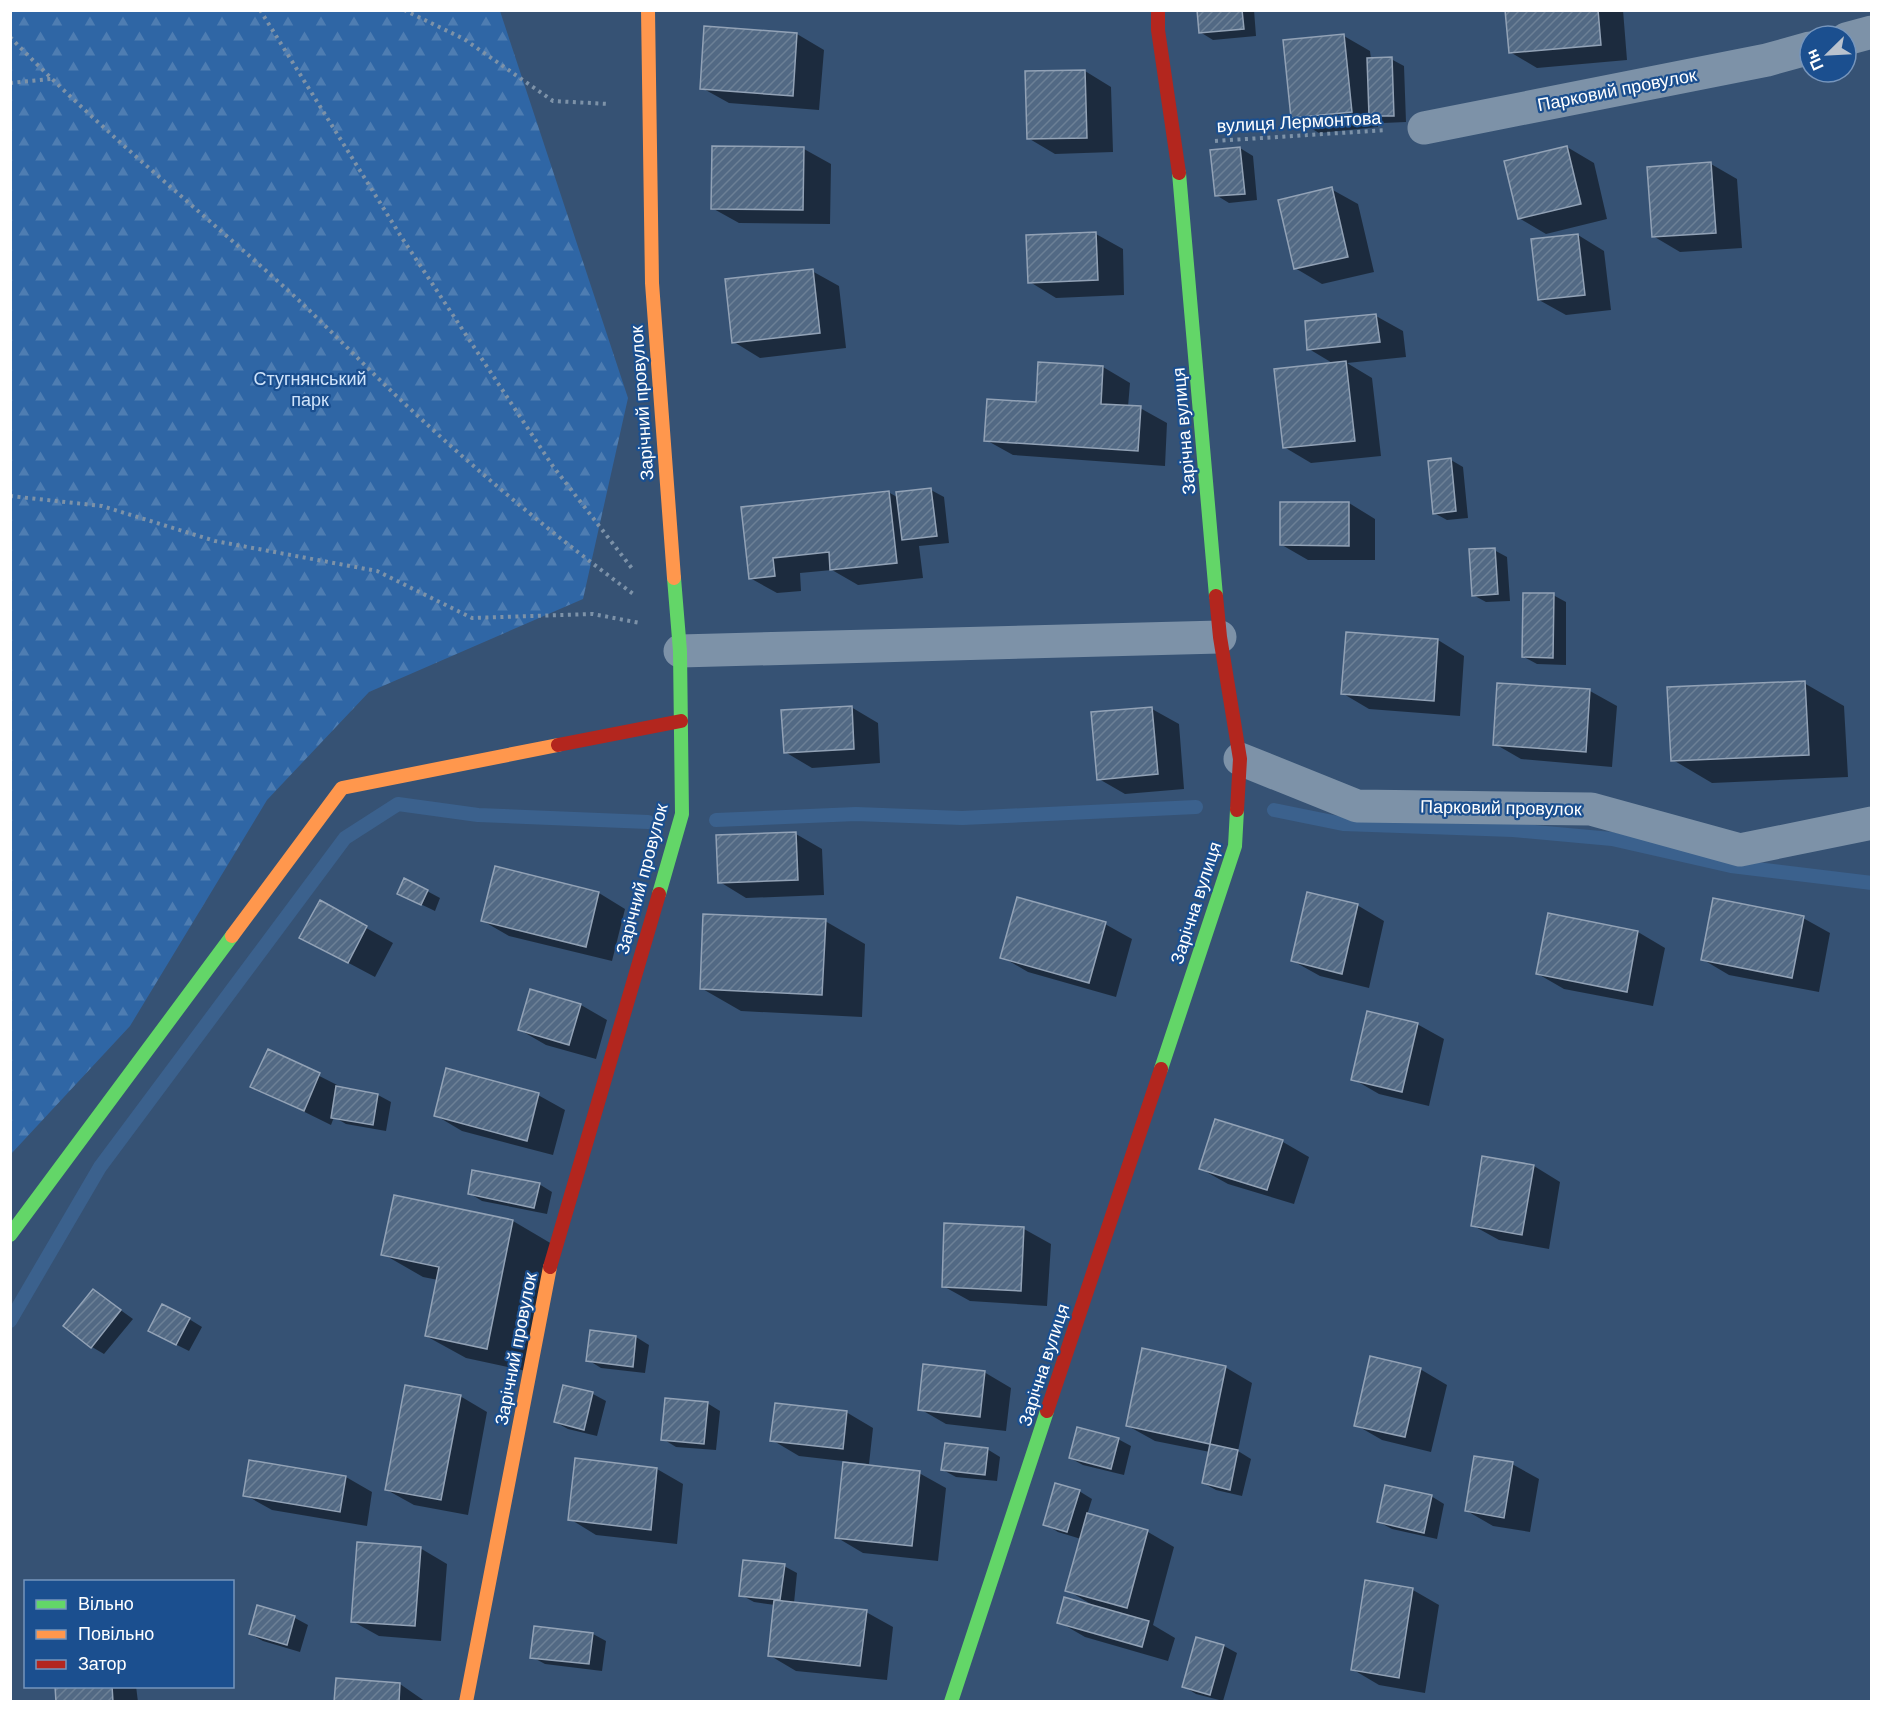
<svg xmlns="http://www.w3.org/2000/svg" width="1882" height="1712" viewBox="0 0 1882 1712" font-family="'DM Sans',sans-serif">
	<defs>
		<pattern id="forest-firs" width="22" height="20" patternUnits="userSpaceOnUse" patternTransform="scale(1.5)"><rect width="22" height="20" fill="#2f66a5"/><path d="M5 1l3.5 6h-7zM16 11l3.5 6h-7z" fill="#4e7db2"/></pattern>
		<pattern id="building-hatch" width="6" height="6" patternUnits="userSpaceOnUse" patternTransform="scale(1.5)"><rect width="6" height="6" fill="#526984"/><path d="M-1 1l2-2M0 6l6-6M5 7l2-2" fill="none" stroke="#6c8096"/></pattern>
	</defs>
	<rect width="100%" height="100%" fill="#365274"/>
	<path fill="url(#forest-firs)" d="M 11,10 L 500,11 L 628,398 L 583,599 L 369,692 L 267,800 L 130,1026 L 11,1154 Z"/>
	<path fill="#0007" d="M 1198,10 L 1254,10 L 1256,36 L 1213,40 L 1200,32 Z
		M 1506,10 L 1623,10 L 1627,60 L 1537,68 L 1510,52 Z
		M 797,34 L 824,50 L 819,110 L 729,103 L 702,88 Z
		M 1344,36 L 1370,51 L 1371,59 L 1391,59 L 1404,66 L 1406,122 L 1383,123 L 1377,119 L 1378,127 L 1319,133 L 1292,117 Z
		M 1085,71 L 1111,87 L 1113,152 L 1055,154 L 1028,138 Z
		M 713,147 L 804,149 L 831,164 L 830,224 L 739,223 L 712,208 Z
		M 1567,147 L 1594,163 L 1607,219 L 1546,234 L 1519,218 Z
		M 1240,148 L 1253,156 L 1257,200 L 1229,203 L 1216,195 Z
		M 1711,164 L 1737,179 L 1742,248 L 1680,252 L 1653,236 Z
		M 1331,189 L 1358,204 L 1374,272 L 1322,284 L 1295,268 Z
		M 1096,234 L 1123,249 L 1124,295 L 1056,298 L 1030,282 Z
		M 1578,235 L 1604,251 L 1611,310 L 1566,315 L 1539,300 Z
		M 812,271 L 839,286 L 846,348 L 760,358 L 734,342 Z
		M 1376,316 L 1403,331 L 1406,357 L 1347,363 L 1372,378 L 1381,456 L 1311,463 L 1284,447 L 1334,364 L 1309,349 Z
		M 1103,367 L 1130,383 L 1128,407 L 1140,408 L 1167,423 L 1165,466 L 1013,455 L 986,440 L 1037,403 Z
		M 1451,460 L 1463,467 L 1468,518 L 1447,520 L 1434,513 Z
		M 931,490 L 944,497 L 949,543 L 919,546 L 923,578 L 858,585 L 832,570 L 800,573 L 801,591 L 777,593 L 750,578 L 743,508 L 888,492 L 899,498 Z
		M 1349,503 L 1375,519 L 1375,560 L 1308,560 L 1282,545 Z
		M 1494,550 L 1507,557 L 1510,601 L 1486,602 L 1473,595 Z
		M 1553,595 L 1566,602 L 1566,665 L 1537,664 L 1524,657 Z
		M 1438,640 L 1464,656 L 1460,716 L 1369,709 L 1342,693 Z
		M 1804,683 L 1844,706 L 1848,777 L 1712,783 L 1673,760 Z
		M 1499,684 L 1590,691 L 1617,706 L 1612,767 L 1521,759 L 1495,744 Z
		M 851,707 L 878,723 L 880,763 L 812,768 L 785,752 Z
		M 1152,709 L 1179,724 L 1184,789 L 1125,794 L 1099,779 Z
		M 796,834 L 822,849 L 824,895 L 746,898 L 720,882 Z
		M 496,868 L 599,893 L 625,909 L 612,961 L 509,936 L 483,921 Z
		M 427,891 L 440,898 L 435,911 L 412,900 Z
		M 320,902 L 393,943 L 375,977 L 328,952 Z
		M 1357,905 L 1384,921 L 1369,988 L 1320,976 L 1293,961 Z
		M 1549,914 L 1638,932 L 1665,948 L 1653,1006 L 1564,989 L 1538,974 Z
		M 1803,918 L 1830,933 L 1819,992 L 1729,975 L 1702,959 Z
		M 825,921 L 865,944 L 862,1017 L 741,1011 L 701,988 Z
		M 1105,924 L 1132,939 L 1116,997 L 1028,972 L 1002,957 Z
		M 581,1005 L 607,1020 L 596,1059 L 546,1045 L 520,1030 Z
		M 1417,1024 L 1444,1039 L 1429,1106 L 1379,1094 L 1353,1079 Z
		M 268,1050 L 347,1090 L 378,1095 L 391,1102 L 386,1131 L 346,1124 L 334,1117 L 331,1125 L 252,1086 Z
		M 538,1095 L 565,1110 L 553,1155 L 462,1131 L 435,1115 Z
		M 1216,1121 L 1283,1142 L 1309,1157 L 1294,1204 L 1228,1184 L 1201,1169 Z
		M 1534,1166 L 1560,1182 L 1549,1249 L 1499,1240 L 1472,1225 Z
		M 539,1184 L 552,1192 L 547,1214 L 482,1201 L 469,1193 Z
		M 395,1197 L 513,1221 L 552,1244 L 526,1371 L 466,1358 L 426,1336 L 438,1280 L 423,1277 L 383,1254 Z
		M 946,1224 L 1024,1229 L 1051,1244 L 1047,1306 L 970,1301 L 943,1286 Z
		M 94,1291 L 133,1319 L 104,1354 L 92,1347 Z
		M 189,1319 L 202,1327 L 189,1351 L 163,1338 Z
		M 636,1337 L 649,1345 L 645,1373 L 601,1368 L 588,1360 Z
		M 1225,1367 L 1252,1383 L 1238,1451 L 1251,1459 L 1242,1496 L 1216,1490 L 1203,1483 L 1210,1452 L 1155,1441 L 1128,1426 Z
		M 1420,1369 L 1447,1385 L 1431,1452 L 1382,1440 L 1356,1425 Z
		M 984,1372 L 1011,1388 L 1006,1431 L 946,1424 L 920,1409 Z
		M 564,1387 L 593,1394 L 606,1401 L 597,1436 L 568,1429 L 555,1422 Z
		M 460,1396 L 487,1412 L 468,1515 L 414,1505 L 387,1490 Z
		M 707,1403 L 720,1411 L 716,1450 L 676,1447 L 663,1439 Z
		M 846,1412 L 873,1428 L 869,1464 L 799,1456 L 772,1440 Z
		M 1118,1439 L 1131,1446 L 1124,1475 L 1083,1465 L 1070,1458 Z
		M 987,1449 L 1000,1457 L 997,1481 L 956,1477 L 943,1470 Z
		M 1512,1464 L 1539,1479 L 1530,1532 L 1493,1526 L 1467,1511 Z
		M 657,1469 L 683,1484 L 677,1544 L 596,1535 L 570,1519 Z
		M 919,1473 L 946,1488 L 938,1561 L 863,1553 L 836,1537 Z
		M 346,1477 L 372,1492 L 367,1526 L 272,1510 L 245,1495 Z
		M 1079,1491 L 1092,1499 L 1087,1515 L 1148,1532 L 1174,1547 L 1153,1625 L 1175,1638 L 1168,1661 L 1085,1637 L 1059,1622 L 1094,1606 L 1067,1590 L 1081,1539 L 1058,1532 L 1045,1524 Z
		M 1431,1496 L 1444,1504 L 1437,1539 L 1392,1529 L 1379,1522 Z
		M 420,1548 L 447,1564 L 441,1641 L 379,1636 L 352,1621 Z
		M 784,1566 L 797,1573 L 794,1603 L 866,1612 L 893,1627 L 887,1680 L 796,1671 L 769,1655 L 775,1605 L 754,1602 L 741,1595 Z
		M 1366,1582 L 1413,1590 L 1439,1605 L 1425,1693 L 1379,1685 L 1352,1669 Z
		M 258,1607 L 295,1618 L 308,1625 L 300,1652 L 263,1641 L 250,1634 Z
		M 593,1634 L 606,1641 L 602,1671 L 545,1664 L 532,1657 Z
		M 1224,1646 L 1237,1653 L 1223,1701 L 1196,1694 L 1183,1686 Z
		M 400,1684 L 426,1702 L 336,1702 Z
		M 56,1686 L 136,1686 L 138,1702 L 58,1702 Z"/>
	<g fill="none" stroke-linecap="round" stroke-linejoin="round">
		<path stroke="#3b618d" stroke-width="14" d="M 1274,810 L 1343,824 L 1513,830 L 1612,839 L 1731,866 L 1872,883
			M 716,820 L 856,814 L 962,818 L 1196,807
			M 10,1321 L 100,1167 L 345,838 L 398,804 L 478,815 L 648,822"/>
	</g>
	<path fill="url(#building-hatch)" stroke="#92a2b6" stroke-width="1.5" d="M 1197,10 L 1242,10 L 1244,29 L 1199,33 Z
		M 1505,10 L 1598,10 L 1601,45 L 1509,53 Z
		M 704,26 L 797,33 L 793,96 L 700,89 Z
		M 1344,34 L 1352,112 L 1291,118 L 1283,40 Z
		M 1392,57 L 1394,116 L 1369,116 L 1367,58 Z
		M 1085,70 L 1087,138 L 1027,139 L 1025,71 Z
		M 712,146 L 804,147 L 803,210 L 711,209 Z
		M 1567,146 L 1581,204 L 1518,219 L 1504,161 Z
		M 1240,147 L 1245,194 L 1215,196 L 1210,150 Z
		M 1711,162 L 1716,233 L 1652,237 L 1647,167 Z
		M 1332,187 L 1348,257 L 1294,269 L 1278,200 Z
		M 1096,232 L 1098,280 L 1028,283 L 1026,235 Z
		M 1578,234 L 1585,295 L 1538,300 L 1531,239 Z
		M 813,269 L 820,333 L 732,343 L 725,279 Z
		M 1376,314 L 1380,342 L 1307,350 L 1305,321 Z
		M 1346,361 L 1355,441 L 1283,448 L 1274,369 Z
		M 1038,362 L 1103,366 L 1101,404 L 1141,406 L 1138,451 L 984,441 L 987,399 L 1036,402 Z
		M 1451,458 L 1456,511 L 1433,514 L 1428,461 Z
		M 931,488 L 937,536 L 902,540 L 896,492 Z
		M 889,491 L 897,563 L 830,570 L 829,552 L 773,558 L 775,576 L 749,579 L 741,507 Z
		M 1280,502 L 1349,502 L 1349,546 L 1280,545 Z
		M 1495,548 L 1498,594 L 1472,596 L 1469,549 Z
		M 1523,593 L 1554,593 L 1553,658 L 1522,657 Z
		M 1346,632 L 1438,639 L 1434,701 L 1341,694 Z
		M 1805,681 L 1809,755 L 1671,761 L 1667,687 Z
		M 1497,683 L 1590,689 L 1586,752 L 1493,745 Z
		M 852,706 L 854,749 L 784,753 L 781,710 Z
		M 1152,707 L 1158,774 L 1097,780 L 1091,712 Z
		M 796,832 L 798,880 L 718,883 L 716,835 Z
		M 495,866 L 599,892 L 586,947 L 481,921 Z
		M 404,878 L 428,890 L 421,905 L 397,894 Z
		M 1307,892 L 1358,904 L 1342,974 L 1291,961 Z
		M 1017,897 L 1106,922 L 1089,983 L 1000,958 Z
		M 1713,898 L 1804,916 L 1792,978 L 1701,960 Z
		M 320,900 L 367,926 L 348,963 L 299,938 Z
		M 1548,913 L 1638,931 L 1627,992 L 1536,974 Z
		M 703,914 L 826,919 L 822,995 L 700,989 Z
		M 530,989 L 581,1004 L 569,1045 L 518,1030 Z
		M 1367,1011 L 1418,1023 L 1402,1092 L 1351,1080 Z
		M 268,1049 L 320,1073 L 304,1111 L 250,1087 Z
		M 446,1068 L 539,1093 L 527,1141 L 434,1116 Z
		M 336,1086 L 378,1094 L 373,1125 L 331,1118 Z
		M 1215,1119 L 1283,1140 L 1267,1190 L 1199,1169 Z
		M 1482,1156 L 1534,1165 L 1522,1235 L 1471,1226 Z
		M 472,1170 L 540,1183 L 534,1208 L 468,1194 Z
		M 394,1195 L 513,1220 L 487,1349 L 425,1336 L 439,1267 L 381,1255 Z
		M 944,1223 L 1024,1227 L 1021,1291 L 942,1287 Z
		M 93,1289 L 121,1310 L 91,1348 L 63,1326 Z
		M 162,1304 L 190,1318 L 176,1345 L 148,1331 Z
		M 590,1330 L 636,1336 L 633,1367 L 586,1361 Z
		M 1142,1348 L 1226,1366 L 1210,1444 L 1126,1426 Z
		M 1370,1356 L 1421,1368 L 1405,1437 L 1354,1426 Z
		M 923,1364 L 985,1371 L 980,1417 L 918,1410 Z
		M 405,1385 L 461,1395 L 441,1500 L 385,1490 Z
		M 563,1385 L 593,1392 L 584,1430 L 554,1422 Z
		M 665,1398 L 708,1402 L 704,1444 L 661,1440 Z
		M 775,1403 L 847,1411 L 843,1449 L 770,1441 Z
		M 1077,1427 L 1119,1438 L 1111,1469 L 1069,1458 Z
		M 945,1443 L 988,1448 L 985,1475 L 941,1470 Z
		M 1210,1444 L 1238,1450 L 1230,1490 L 1202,1483 Z
		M 1474,1456 L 1513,1462 L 1504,1518 L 1465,1511 Z
		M 575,1458 L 657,1468 L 651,1530 L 568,1520 Z
		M 249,1460 L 346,1476 L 340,1512 L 243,1496 Z
		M 843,1462 L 920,1471 L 912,1546 L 835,1538 Z
		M 1055,1483 L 1080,1490 L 1067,1532 L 1043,1525 Z
		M 1385,1485 L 1432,1495 L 1424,1533 L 1377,1522 Z
		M 1087,1513 L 1148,1530 L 1127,1608 L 1065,1591 Z
		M 357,1542 L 421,1547 L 415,1626 L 351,1622 Z
		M 743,1560 L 785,1564 L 780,1600 L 739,1596 Z
		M 1365,1580 L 1413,1588 L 1399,1678 L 1351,1670 Z
		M 1064,1597 L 1149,1621 L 1142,1647 L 1057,1623 Z
		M 774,1600 L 867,1610 L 860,1666 L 768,1656 Z
		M 257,1605 L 295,1616 L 287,1645 L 249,1634 Z
		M 534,1626 L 593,1633 L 589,1664 L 530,1658 Z
		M 1196,1637 L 1224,1645 L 1210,1695 L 1182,1687 Z
		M 336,1678 L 400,1683 L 399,1702 L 334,1702 Z
		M 55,1686 L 112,1686 L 113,1702 L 56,1702 Z"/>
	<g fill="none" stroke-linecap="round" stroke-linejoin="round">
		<path stroke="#7d92a8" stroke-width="4" stroke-dasharray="3 4.5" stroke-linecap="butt" d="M 260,10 L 402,238 L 552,465 L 634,571
			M 404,10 L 464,39 L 553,101 L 609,104
			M 10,37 C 99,129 197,208 292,294 C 335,334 375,377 419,417 C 487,480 561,541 636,596
			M 10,83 L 51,79
			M 1215,141 L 1387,130
			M 10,496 L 102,506 L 215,541 L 377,571 L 472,618 L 593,614 L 640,623"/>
		<path stroke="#7d92a8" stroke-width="33" d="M 1846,39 L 1872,32
			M 1424,128 L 1767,60 L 1810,48
			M 680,651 L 1220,637
			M 1240,759 L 1357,806 L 1591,809 L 1740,850 L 1872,823"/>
		<path stroke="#63d668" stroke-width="14" d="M 1179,173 L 1216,596
			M 659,894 L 682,814 L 680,651 L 674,578
			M 1161,1069 L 1235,846 L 1237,810
			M 10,1235 L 232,936
			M 951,1702 L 1047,1411"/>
		<path stroke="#ff974d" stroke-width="14" d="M 648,10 L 652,283 L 674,578
			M 232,936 L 342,788 L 558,745
			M 466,1702 L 550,1267"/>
		<path stroke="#b3261e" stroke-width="14" d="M 1158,10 L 1158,30 L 1179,173
			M 1216,596 L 1220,637 L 1240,759 L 1237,810
			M 558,745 L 681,721
			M 550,1267 L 659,894
			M 1047,1411 L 1161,1069"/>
	</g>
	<g text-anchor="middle" stroke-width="4.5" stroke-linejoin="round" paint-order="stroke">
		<g font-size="18" fill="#fff" stroke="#1b4f8f">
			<text transform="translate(1617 90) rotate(-11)" y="6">Парковий провулок</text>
			<text transform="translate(1299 122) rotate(-3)" y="6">вулиця Лермонтова</text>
			<text transform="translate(642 403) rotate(-94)" y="6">Зарічний провулок</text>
			<text transform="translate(1184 431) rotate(-95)" y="6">Зарічна вулиця</text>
			<text transform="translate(1501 808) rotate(1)" y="6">Парковий провулок</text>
			<text transform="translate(642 879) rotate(-75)" y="6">Зарічний провулок</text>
			<text transform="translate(1196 903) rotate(-72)" y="6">Зарічна вулиця</text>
			<text transform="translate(516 1349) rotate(-79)" y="6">Зарічний провулок</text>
			<text transform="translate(1044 1365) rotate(-72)" y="6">Зарічна вулиця</text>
		</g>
		<g font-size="18" fill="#cfe3fa" stroke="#1b4f8f">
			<text x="310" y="385">Стугнянський<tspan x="310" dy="21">парк</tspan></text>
		</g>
	</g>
	<rect width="1882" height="1712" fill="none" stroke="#ffffff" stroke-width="24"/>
	<rect x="24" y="1580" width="210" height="108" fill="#1b4f8f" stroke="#7695bc" stroke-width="1.5"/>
	<rect x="36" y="1600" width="30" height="9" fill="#63d668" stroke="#7695bc" stroke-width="1.5"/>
	<text x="78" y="1610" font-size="18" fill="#ffffff">Вільно</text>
	<rect x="36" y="1630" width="30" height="9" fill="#ff974d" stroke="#7695bc" stroke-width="1.5"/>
	<text x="78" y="1640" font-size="18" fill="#ffffff">Повільно</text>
	<rect x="36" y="1660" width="30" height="9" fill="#b3261e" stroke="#7695bc" stroke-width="1.5"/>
	<text x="78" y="1670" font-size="18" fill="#ffffff">Затор</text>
	<g transform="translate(1828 54) rotate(246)"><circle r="28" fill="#1b4f8f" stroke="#7695bc" stroke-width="1.5"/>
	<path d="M0-4.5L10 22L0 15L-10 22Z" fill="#b9c2ce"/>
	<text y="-9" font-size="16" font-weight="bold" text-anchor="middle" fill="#ffffff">Пн</text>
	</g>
</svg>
